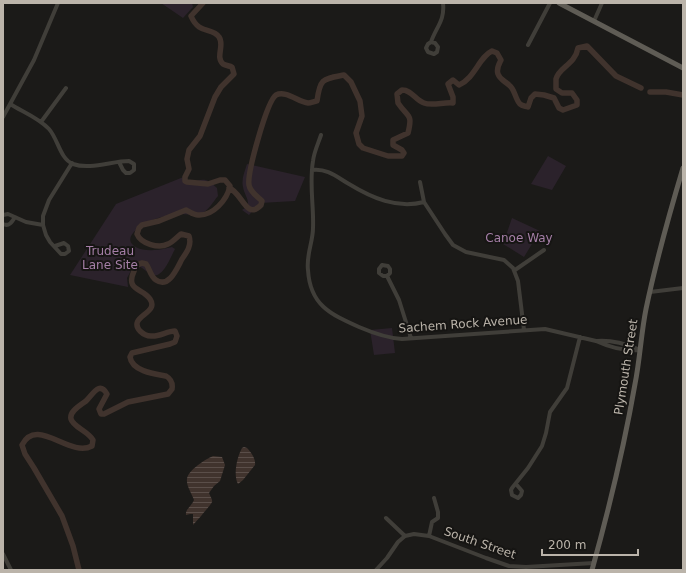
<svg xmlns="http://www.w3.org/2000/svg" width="686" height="573" viewBox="0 0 686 573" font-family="'DejaVu Sans',sans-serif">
	<defs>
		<pattern id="water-rules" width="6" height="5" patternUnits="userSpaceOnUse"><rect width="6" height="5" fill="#40332d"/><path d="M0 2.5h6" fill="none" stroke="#5a4e49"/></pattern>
	</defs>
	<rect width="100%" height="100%" fill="#1b1a18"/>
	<path fill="#2b222b" d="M 161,3 L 192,3 L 193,7 L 183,18 Z
		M 548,156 L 566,166 L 552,190 L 531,184 Z
		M 247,164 L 305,177 L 295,201 L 260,203 L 249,215 L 242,210 L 248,206 C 249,199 244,194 243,187 C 241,179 245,171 247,164 Z
		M 186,176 L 187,180 L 190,182 C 204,179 206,177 217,188 L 218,196 C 213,202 208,211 201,214 C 195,216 188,214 182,214 C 166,215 148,219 136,230 C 120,244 141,252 154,250 C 160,250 166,248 172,247 L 175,249 C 171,256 163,279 152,275 C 148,273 143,268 139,266 L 133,267 L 127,278 L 128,287 L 70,275 L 116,204 Z
		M 512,218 L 540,231 L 524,257 L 503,244 Z
		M 392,328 L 395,353 L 374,355 L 370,330 Z"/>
	<path fill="url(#water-rules)" d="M 244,447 L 247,448 C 251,452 256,459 255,465 L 243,480 L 238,484 C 233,475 237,457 242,448 Z
		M 213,456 L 222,457 L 225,465 L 220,481 L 214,486 L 209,493 C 210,496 213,500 212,502 C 211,505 194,524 193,525 L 193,514 L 190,514 L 186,515 C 185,509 192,506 194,500 C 192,494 186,486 187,479 C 188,470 206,459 213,456 Z"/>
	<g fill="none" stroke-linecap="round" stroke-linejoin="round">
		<path stroke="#40332d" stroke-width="5.5" d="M 650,92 L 666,92 L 683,95
			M 229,188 C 242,192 246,221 261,205 L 262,201 C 257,196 250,192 249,185 C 247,173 267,101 276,95 C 286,90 298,102 308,103 C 311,103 315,101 317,101 C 320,78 323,79 344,75 L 351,82 L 360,101 L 362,116 L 356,133 L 359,144 L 363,148 L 388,156 L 402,156 L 404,153 L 402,150 L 393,145 L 393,140 L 408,133 C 413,113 408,118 398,103 L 397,94 L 402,90 C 412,90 415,100 424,103 C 432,106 444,102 453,103 L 453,97 L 448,84 L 453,80 L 459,85 C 475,78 479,57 492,51 L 497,53 L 501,60 C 499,64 496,69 498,74 C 500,80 505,81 509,85 C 515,89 515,99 520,104 C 522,106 525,106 528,107 L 531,98 L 535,94 L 544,95 L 554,98 L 559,108 L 563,110 L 577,105 L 577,100 L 572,93 L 562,93 L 556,89 C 556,86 556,82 556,79 C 559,67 575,65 578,48 L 587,46 L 616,76 L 641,88
			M 79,570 L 73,546 L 62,516 L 34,468 L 25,454 L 22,445 C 37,416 69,458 92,446 L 93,440 C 88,431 73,427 71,419 C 69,411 81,405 86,401 C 92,396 99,380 107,394 L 99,409 L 101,414 L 104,414 L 128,402 L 168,394 L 172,389 C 173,383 171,379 166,376 C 154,374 132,371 130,357 L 132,353 L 170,344 L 175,342 L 177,336 L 175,331 C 167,331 159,337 151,336 C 147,336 143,334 140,331 C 127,316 160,314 150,299 C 143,288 125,291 134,271 C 135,267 138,264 142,263 L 146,264 C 150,269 150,276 156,280 C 169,289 177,268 182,259 C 187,252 192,245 189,236 L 181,234 C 177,237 173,242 168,244 C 159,249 141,244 137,234 L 139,228 L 142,225 L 159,221 L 186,210 C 190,212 194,215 198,215 C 213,216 227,200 230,186 L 225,180 L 220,180 L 208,184 L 187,182 L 185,181 L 185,177 L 189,169 L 187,159 L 189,150 L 200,136 L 215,97 L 221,87 L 234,74 L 232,67 C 229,66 225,65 223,64 C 215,57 225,45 219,37 C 212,27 199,35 191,16 L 203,3"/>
		<path stroke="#403e39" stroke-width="4" d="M 594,21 L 602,3
			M 431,42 L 435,43 L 438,47 L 437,52 L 434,54 L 428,52 L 426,48 L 428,44 L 431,42 C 436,27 445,21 443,3
			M 528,45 L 550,3
			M 10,104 C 23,112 39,118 49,129 C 58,139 60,159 73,164 C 90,170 112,161 129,161 L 134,164 L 134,170 L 130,173 L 126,173 L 123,170 L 119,162
			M 3,117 L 34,60 L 58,3
			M 41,122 L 66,88
			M 321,135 C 318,144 314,152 313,161 C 309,184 314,206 313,228 C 313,242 306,255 308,270 C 310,305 330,314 359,327 C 373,333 386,338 402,339 L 545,329 L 596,341 C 609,347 626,351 640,350
			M 312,170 C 327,168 337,177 349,184 C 372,198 397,209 424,202
			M 420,182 L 424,202 L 445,234 L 453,245 L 466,252 L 504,260 L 513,268 L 518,281 L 524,330
			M 3,215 L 8,214 L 26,222 L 43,225
			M 3,224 C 9,227 12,222 15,217
			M 55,246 L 64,243 L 68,246 L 69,251 L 65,254 L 61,254 L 50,242 L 46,235 L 43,225 L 43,216 L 49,200 L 72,163
			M 515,270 L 544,250
			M 387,276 L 383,276 L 379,273 L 379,269 L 382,265 L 388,266 L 390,269 L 390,273 L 387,276 L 399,300 L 411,338
			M 650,292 L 683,288
			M 597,341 C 610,340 626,344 638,349
			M 516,484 L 522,491 L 521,495 L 518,498 L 512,495 L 511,490 L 512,488 L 528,468 L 542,446 L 546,433 L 550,412 L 567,388 L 580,337
			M 386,518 L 405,536
			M 429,536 L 432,522 L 438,518 L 438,512 L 434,498
			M 3,554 L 11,570
			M 376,570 L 387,558 L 398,542 L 405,536 L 414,534 L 429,536 L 486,558 L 509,566 L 526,567 L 594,563"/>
		<path stroke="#5f5c55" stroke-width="5" d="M 559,3 L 683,68
			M 592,570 C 609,509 624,447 635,384 C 640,359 641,334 646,309 C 656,261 669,215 683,168"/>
	</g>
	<g text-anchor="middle" stroke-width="4" stroke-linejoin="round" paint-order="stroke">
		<g font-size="12" fill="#a57fa7" stroke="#161513">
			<text x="519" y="242">Canoe Way</text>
			<text x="110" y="255">Trudeau<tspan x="110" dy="14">Lane Site</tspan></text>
		</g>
		<g font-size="12" fill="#bbb4aa" stroke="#161513">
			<text transform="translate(463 324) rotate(-4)" y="4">Sachem Rock Avenue</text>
			<text transform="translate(626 367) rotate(-81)" y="4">Plymouth Street</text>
			<text transform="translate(480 543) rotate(19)" y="4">South Street</text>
		</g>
	</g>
	<rect width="686" height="573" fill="none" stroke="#bbb4aa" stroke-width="8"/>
	<path d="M542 549v6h96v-6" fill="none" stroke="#bbb4aa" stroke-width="2"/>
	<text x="548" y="549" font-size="12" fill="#bbb4aa" stroke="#161513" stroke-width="3" paint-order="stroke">200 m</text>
</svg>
